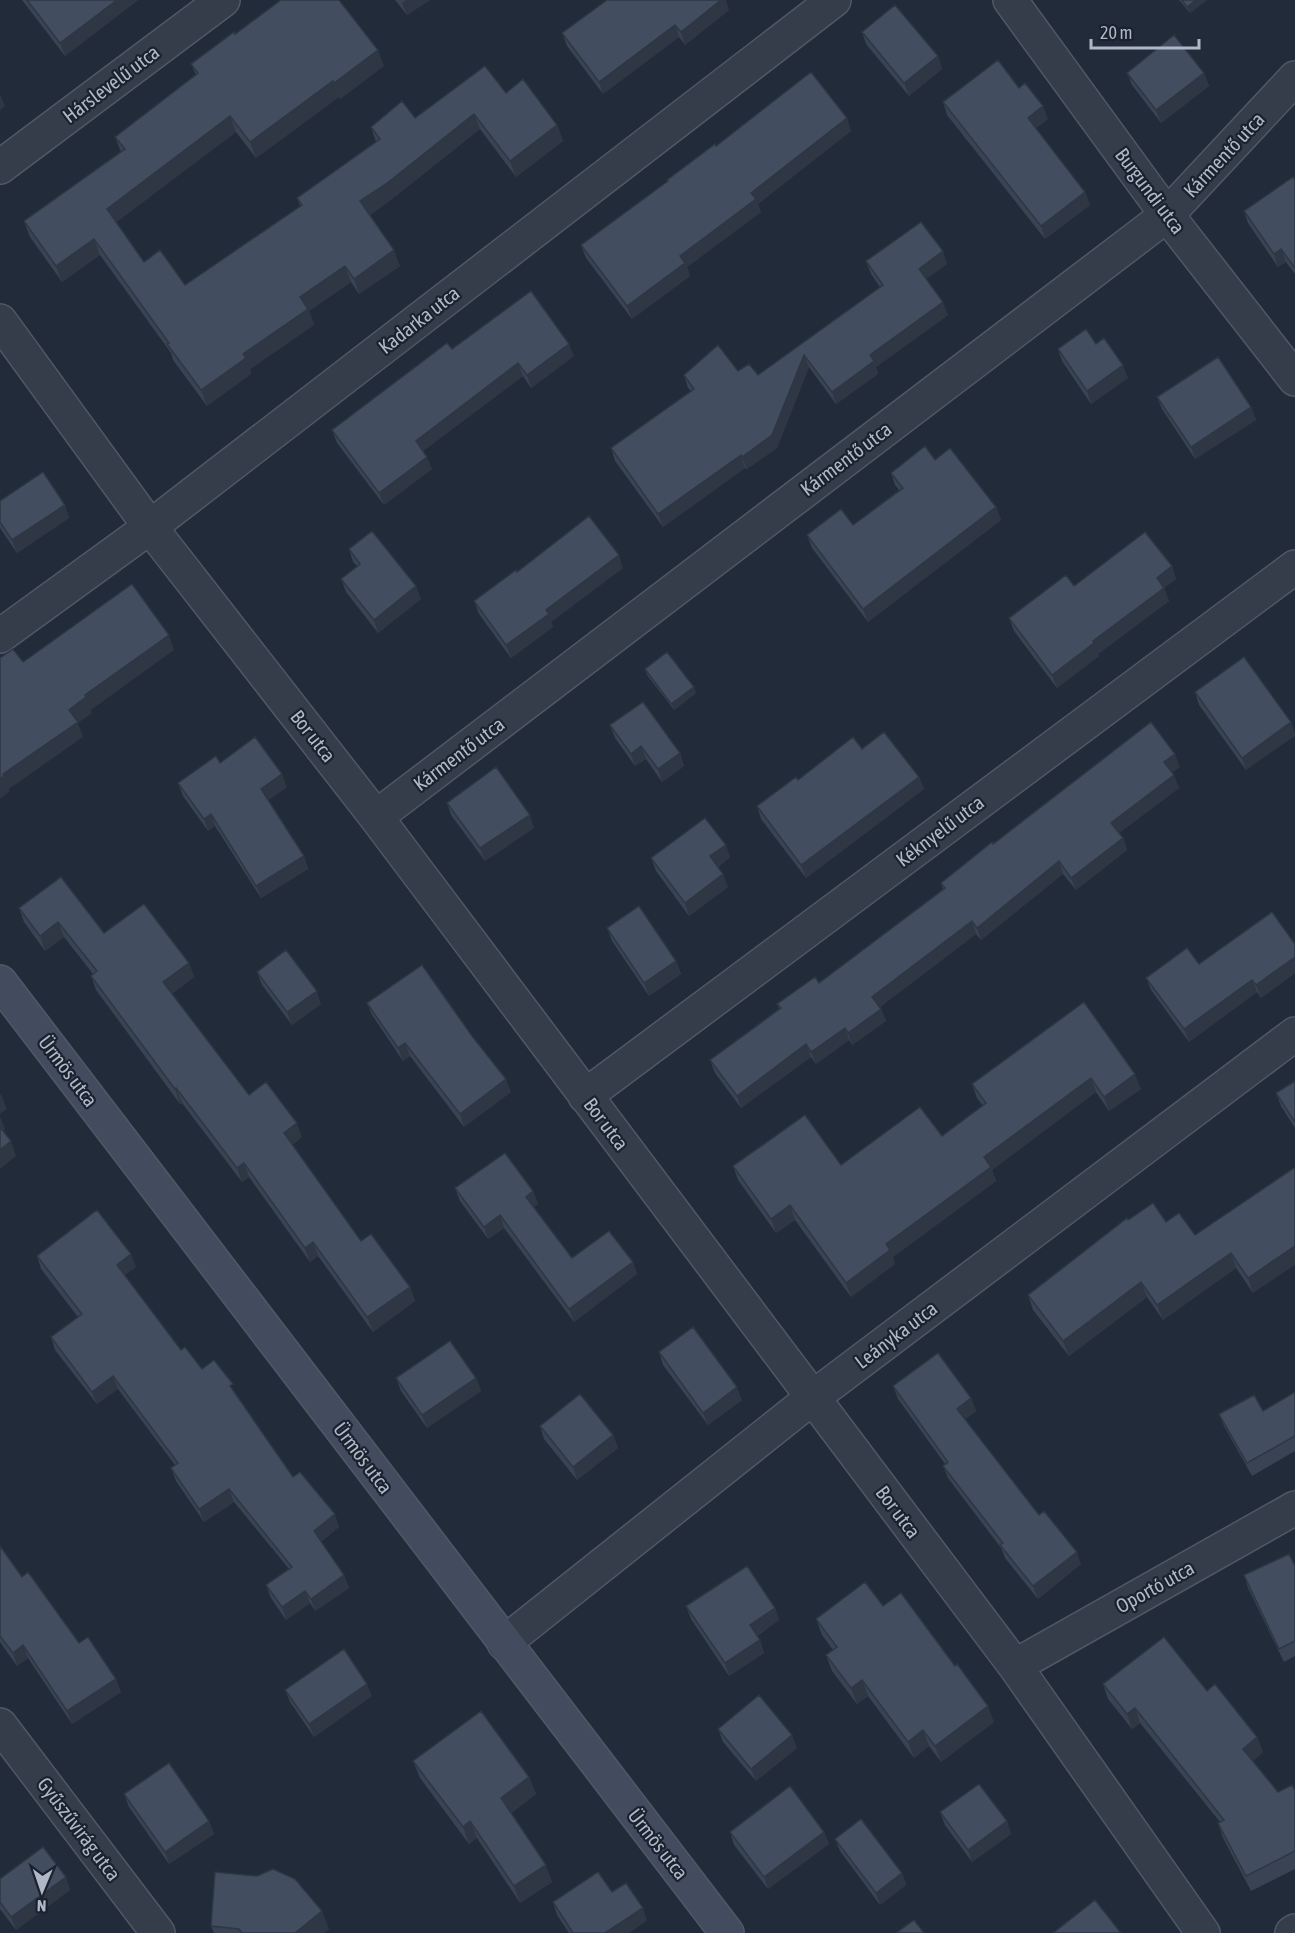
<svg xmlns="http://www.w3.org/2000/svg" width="1295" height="1933" viewBox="0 0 1295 1933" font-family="'Asap Condensed',sans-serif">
	<rect width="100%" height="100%" fill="#212b3a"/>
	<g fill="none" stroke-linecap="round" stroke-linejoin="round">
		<g stroke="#505865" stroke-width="36">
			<path id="street" d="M 1010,0 L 1167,215 L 1295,379
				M 0,167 L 223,0
				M 0,321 L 150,527 L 376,817 L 1015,1666 L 1203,1933
				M 0,636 L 150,527 L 834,0
				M 376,817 L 1167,215 L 1295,78
				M 585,1096 L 1295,567
				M 504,1643 L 812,1398 L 1295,1034
				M 1015,1666 L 1295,1508
				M 0,1725 L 158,1933
				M 1292,1933 L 1295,1931"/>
		</g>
		<g stroke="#505865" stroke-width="36">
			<path id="secondary" d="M 0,982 L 727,1933"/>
		</g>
		<use href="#street" stroke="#353d4b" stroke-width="33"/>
		<use href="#secondary" stroke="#434c5e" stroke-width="33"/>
	</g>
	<path fill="#394353" d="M 22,0 L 138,0 L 65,56 Z
		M 395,0 L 430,0 L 407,15 Z
		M 1179,0 L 1207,0 L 1190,13 Z
		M 729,10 L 685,45 L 679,37 L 603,94 L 567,46 L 562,33 Z
		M 862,32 L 938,56 L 942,69 L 909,96 L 866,44 Z
		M 235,34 L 384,66 L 340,99 L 339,97 L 256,158 L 236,132 L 116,222 L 144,262 L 185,285 L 300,206 L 297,198 L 376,142 L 371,127 L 415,118 L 506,93 L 557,125 L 563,141 L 516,177 L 480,129 L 392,199 L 370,215 L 400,266 L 359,294 L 351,282 L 309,311 L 314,325 L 250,369 L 251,374 L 207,406 L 173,360 L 171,353 L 100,255 L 62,282 L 30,237 L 24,221 L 121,152 L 115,137 L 196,75 L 191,64 Z
		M 1127,73 L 1204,73 L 1209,86 L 1161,123 L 1132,85 Z
		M 1019,88 L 1048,119 L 1036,128 L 1085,192 L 1090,205 L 1045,239 L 947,115 L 943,102 Z
		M 847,118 L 851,131 L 758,204 L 761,212 L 687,267 L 690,276 L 632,319 L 586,258 L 581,245 L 668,182 L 667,180 L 716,146 Z
		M 1295,180 L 1295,274 L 1286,262 L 1278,267 L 1248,223 L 1244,211 Z
		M 866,261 L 947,264 L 926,279 L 948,315 L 876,367 L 878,374 L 836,404 L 809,367 L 777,448 L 747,469 L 745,468 L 663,527 L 615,461 L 611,448 L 691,391 L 688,388 L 684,375 L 738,371 L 758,375 L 880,287 L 871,274 Z
		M 1096,344 L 1128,378 L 1091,404 L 1062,361 L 1058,349 Z
		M 452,349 L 574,356 L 531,388 L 523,376 L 423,451 L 432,469 L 384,505 L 337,443 L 332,430 Z
		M 1157,397 L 1251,407 L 1256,420 L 1195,459 L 1162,409 Z
		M 935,460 L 996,507 L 1001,520 L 868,622 L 812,548 L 807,535 L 853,525 L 899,490 L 895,485 L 891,473 Z
		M 0,501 L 65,505 L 69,518 L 17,553 L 0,528 Z
		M 349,549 L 421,599 L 378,633 L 346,592 L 341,579 L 357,566 L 353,562 Z
		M 1172,566 L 1176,579 L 1164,588 L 1169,601 L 1098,654 L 1099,656 L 1057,688 L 1014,631 L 1009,618 L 1074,586 Z
		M 623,568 L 551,622 L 553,627 L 511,658 L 479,614 L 474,601 L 517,572 Z
		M 645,669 L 696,693 L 674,710 L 647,675 Z
		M 1195,692 L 1295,733 L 1246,770 L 1199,705 Z
		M 610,725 L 680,753 L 684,766 L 662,782 L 646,759 L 635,766 L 615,738 Z
		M 220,763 L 287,787 L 268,800 L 304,856 L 308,869 L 261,898 L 215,826 L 208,831 L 183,796 L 178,783 Z
		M 1180,767 L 1172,772 L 1179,788 L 1119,833 L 1123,838 L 1127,850 L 1076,890 L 1063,874 L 981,940 L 976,934 L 880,1007 L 886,1021 L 852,1045 L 849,1040 L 816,1064 L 811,1057 L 741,1108 L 715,1073 L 710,1060 L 779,1009 L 777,1004 L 819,983 L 943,890 L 941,883 L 993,844 Z
		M 919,777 L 924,789 L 806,878 L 761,819 L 757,806 L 798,780 Z
		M 447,803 L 534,828 L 485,861 L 451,815 Z
		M 730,857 L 718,867 L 728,887 L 689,916 L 656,871 L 651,858 Z
		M 19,908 L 104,933 L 189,963 L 194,977 L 172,994 L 249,1095 L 302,1137 L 292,1145 L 361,1241 L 410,1287 L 415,1301 L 373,1332 L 318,1256 L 310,1262 L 249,1177 L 242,1182 L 182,1103 L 180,1104 L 96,990 L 91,976 L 93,974 L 64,937 L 45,951 L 24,922 Z
		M 607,928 L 676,961 L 681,974 L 649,996 L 612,941 Z
		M 1295,944 L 1295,973 L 1261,998 L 1257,992 L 1189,1042 L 1151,990 L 1146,978 L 1199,964 Z
		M 257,972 L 321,1004 L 292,1025 L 262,985 Z
		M 1084,1002 L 1141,1089 L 1109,1111 L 1096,1092 L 992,1170 L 996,1181 L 893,1257 L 895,1264 L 851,1297 L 795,1220 L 776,1233 L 738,1180 L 733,1166 L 841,1165 L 942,1136 L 983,1106 L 977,1098 L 972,1084 Z
		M 367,1003 L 511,1092 L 464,1127 L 410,1056 L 403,1061 L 372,1015 Z
		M 1295,1081 L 1295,1128 L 1281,1106 L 1276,1093 Z
		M 1294,1168 L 1253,1293 L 1236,1268 L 1163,1320 L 1147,1297 L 1069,1356 L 1033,1310 L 1028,1295 L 1128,1220 L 1166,1222 L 1195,1235 Z
		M 455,1188 L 533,1191 L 538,1204 L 534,1207 L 572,1258 L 633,1262 L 637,1274 L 574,1322 L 504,1228 L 488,1239 L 460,1201 Z
		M 37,1256 L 136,1267 L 124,1275 L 181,1350 L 202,1369 L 237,1395 L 293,1477 L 339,1527 L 321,1542 L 344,1575 L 349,1588 L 315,1611 L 310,1603 L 286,1620 L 271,1598 L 266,1585 L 289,1569 L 234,1502 L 204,1522 L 176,1481 L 171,1468 L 175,1465 L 118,1389 L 97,1404 L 55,1350 L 51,1337 L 78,1317 L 41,1269 Z
		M 659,1352 L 742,1400 L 708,1425 L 663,1365 Z
		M 396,1378 L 476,1378 L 481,1391 L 427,1428 L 401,1391 Z
		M 893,1386 L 971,1398 L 976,1411 L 965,1419 L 1039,1515 L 1081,1564 L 1038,1599 L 1005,1558 L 1001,1548 L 948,1478 L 943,1466 L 945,1464 L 898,1399 Z
		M 1295,1392 L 1295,1451 L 1252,1476 L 1224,1426 L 1219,1414 L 1263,1411 Z
		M 540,1426 L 613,1435 L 618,1448 L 577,1480 L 544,1439 Z
		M 0,1546 L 22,1577 L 79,1643 L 116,1679 L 121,1692 L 72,1724 L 28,1658 L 17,1666 L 0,1642 Z
		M 1295,1566 L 1295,1656 L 1284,1662 L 1248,1588 L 1244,1575 Z
		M 686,1606 L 775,1608 L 779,1620 L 757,1636 L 760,1640 L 764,1653 L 729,1676 L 691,1619 Z
		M 883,1606 L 994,1722 L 941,1762 L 929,1746 L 914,1758 L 868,1696 L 857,1704 L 832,1671 L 826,1655 L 833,1650 L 822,1635 L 816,1619 Z
		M 1103,1684 L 1207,1691 L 1257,1737 L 1263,1752 L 1253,1761 L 1278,1792 L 1295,1791 L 1295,1869 L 1251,1891 L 1223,1838 L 1218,1823 L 1220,1822 L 1140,1723 L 1132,1729 L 1108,1699 Z
		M 285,1690 L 372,1696 L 314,1737 L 290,1702 Z
		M 718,1729 L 797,1748 L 756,1781 L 723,1742 Z
		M 413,1761 L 529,1777 L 536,1794 L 511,1813 L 552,1882 L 520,1903 L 477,1838 L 469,1844 L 420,1778 Z
		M 124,1794 L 209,1821 L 214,1834 L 169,1864 L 129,1807 Z
		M 940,1812 L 1007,1821 L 1011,1834 L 972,1862 L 945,1825 Z
		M 730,1832 L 824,1832 L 829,1844 L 768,1889 L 734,1845 Z
		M 835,1839 L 902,1873 L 906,1885 L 880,1905 L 840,1851 Z
		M 66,1877 L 70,1890 L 16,1930 L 0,1909 L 0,1879 Z
		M 612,1892 L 647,1920 L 629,1933 L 569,1933 L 557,1915 L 553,1902 Z
		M 211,1926 L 329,1929 L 324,1933 L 214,1933 Z"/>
	<path fill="#2e3743" d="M 117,0 L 138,0 L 65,56 L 60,43 Z
		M 406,0 L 430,0 L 407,15 L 402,3 Z
		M 721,0 L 726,0 L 729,10 L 685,45 L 681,32 Z
		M 1196,0 L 1207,0 L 1190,13 L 1187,7 Z
		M 675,25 L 679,37 L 603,94 L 599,82 Z
		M 378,50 L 384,66 L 340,99 L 334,83 Z
		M 938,56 L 942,69 L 909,96 L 904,83 Z
		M 1204,73 L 1209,86 L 1161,123 L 1156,110 Z
		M 333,81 L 339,97 L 256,158 L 250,142 Z
		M 0,94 L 5,106 L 0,110 Z
		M 1043,106 L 1048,119 L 1032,131 L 1028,118 Z
		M 474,114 L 480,129 L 392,199 L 366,217 L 360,201 Z
		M 230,116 L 236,132 L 113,225 L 107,209 Z
		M 847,118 L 851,131 L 758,204 L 761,212 L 687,267 L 690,276 L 632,319 L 627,306 L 680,256 L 751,193 Z
		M 557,125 L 563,141 L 516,177 L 510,161 Z
		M 1085,192 L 1090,205 L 1045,239 L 1041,226 Z
		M 94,239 L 100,255 L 62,282 L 56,266 Z
		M 1281,249 L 1286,262 L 1278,267 L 1274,254 Z
		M 394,250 L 400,266 L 359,294 L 354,279 Z
		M 943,251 L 947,264 L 923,281 L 919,269 Z
		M 345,266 L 351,282 L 309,311 L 314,325 L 250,369 L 251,374 L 207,406 L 201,390 L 243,354 L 300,297 Z
		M 943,302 L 948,315 L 876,367 L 878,374 L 836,404 L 832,392 L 870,355 Z
		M 569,344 L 574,356 L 531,388 L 527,375 Z
		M 804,355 L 809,367 L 777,448 L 747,469 L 742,457 Z
		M 518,363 L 523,376 L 420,453 L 416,441 Z
		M 1123,365 L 1128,378 L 1091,404 L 1087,391 Z
		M 1251,407 L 1256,420 L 1195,459 L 1191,447 Z
		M 741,455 L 745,468 L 663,527 L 658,514 Z
		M 427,457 L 432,469 L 384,505 L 379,493 Z
		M 65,505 L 69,518 L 17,553 L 12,540 Z
		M 996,507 L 1001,520 L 868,622 L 863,609 Z
		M 619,555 L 623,568 L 551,622 L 553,627 L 511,658 L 506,645 L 546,610 Z
		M 1172,566 L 1176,579 L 1161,590 L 1157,578 Z
		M 416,586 L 421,599 L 378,633 L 374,620 Z
		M 1164,588 L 1169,601 L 1098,654 L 1099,656 L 1057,688 L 1052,675 L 1093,641 Z
		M 169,635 L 174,650 L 91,710 L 92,713 L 78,723 L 83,737 L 9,789 L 10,791 L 0,799 L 0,779 L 3,774 L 85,695 Z
		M 694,687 L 696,693 L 674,710 L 671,704 Z
		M 1291,722 L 1295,733 L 1295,736 L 1246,770 L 1242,758 Z
		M 641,746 L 646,759 L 635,766 L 631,754 Z
		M 680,753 L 684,766 L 662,782 L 658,769 Z
		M 1175,754 L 1180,767 L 1169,775 L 1164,762 Z
		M 282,774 L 287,787 L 266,802 L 261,789 Z
		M 1174,775 L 1179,788 L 1116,835 L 1111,823 Z
		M 919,777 L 924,789 L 806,878 L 801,865 Z
		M 211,814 L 215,826 L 208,831 L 204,819 Z
		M 530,815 L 534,828 L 485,861 L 480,848 Z
		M 1123,838 L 1127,850 L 1076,890 L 1071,878 Z
		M 726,845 L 730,857 L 714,869 L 710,856 Z
		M 304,856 L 308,869 L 261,898 L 256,886 Z
		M 1059,861 L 1063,874 L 981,940 L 977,928 Z
		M 723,874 L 728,887 L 689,916 L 685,903 Z
		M 972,921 L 976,934 L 877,1009 L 872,997 Z
		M 58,922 L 64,937 L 45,951 L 40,936 Z
		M 1295,957 L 1295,973 L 1261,998 L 1256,985 Z
		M 676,961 L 681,974 L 649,996 L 644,983 Z
		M 189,963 L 194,977 L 168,997 L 163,982 Z
		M 1252,980 L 1257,992 L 1189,1042 L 1184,1029 Z
		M 317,991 L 321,1004 L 292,1025 L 287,1012 Z
		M 881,1009 L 886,1021 L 852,1045 L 848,1033 Z
		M 845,1028 L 849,1040 L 816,1064 L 811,1052 Z
		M 405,1043 L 410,1056 L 403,1061 L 398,1048 Z
		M 806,1044 L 811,1057 L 741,1108 L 737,1096 Z
		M 1135,1074 L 1141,1089 L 1109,1111 L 1104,1097 Z
		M 1091,1078 L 1096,1092 L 992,1170 L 996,1181 L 893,1257 L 895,1264 L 851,1297 L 846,1283 L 886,1244 L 984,1157 Z
		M 506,1079 L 511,1092 L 464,1127 L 460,1114 Z
		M 176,1088 L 182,1103 L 180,1104 L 175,1089 Z
		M 1,1094 L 7,1109 L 0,1114 L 0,1095 Z
		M 0,1116 L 5,1129 L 0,1133 Z
		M 297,1123 L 302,1137 L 289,1147 L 284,1133 Z
		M 11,1141 L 16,1156 L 0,1169 L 0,1150 Z
		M 244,1163 L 249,1177 L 242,1182 L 237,1168 Z
		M 533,1191 L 538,1204 L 531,1209 L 526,1197 Z
		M 790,1205 L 795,1220 L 776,1233 L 771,1219 Z
		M 500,1215 L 504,1228 L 488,1239 L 484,1227 Z
		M 313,1242 L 318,1256 L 310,1262 L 305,1248 Z
		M 1295,1246 L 1295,1265 L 1253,1293 L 1248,1278 Z
		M 1231,1253 L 1236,1268 L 1163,1320 L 1157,1305 Z
		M 131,1254 L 136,1267 L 121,1278 L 117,1265 Z
		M 633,1262 L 637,1274 L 574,1322 L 569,1309 Z
		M 1141,1282 L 1147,1297 L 1069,1356 L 1063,1341 Z
		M 410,1287 L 415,1301 L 373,1332 L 367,1317 Z
		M 113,1376 L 118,1389 L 97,1404 L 92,1392 Z
		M 476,1378 L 481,1391 L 427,1428 L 422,1415 Z
		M 737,1387 L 742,1400 L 708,1425 L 703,1413 Z
		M 971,1398 L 976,1411 L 961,1421 L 957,1409 Z
		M 613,1435 L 618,1448 L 577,1480 L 573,1467 Z
		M 229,1489 L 234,1502 L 204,1522 L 199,1509 Z
		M 335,1514 L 339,1527 L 318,1544 L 314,1531 Z
		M 1077,1552 L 1081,1564 L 1038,1599 L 1033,1586 Z
		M 344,1575 L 349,1588 L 315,1611 L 311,1599 Z
		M 305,1591 L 310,1603 L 286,1620 L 282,1607 Z
		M 775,1608 L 779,1620 L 754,1637 L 750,1625 Z
		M 760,1640 L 764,1653 L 729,1676 L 725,1663 Z
		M 23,1645 L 28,1658 L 17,1666 L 13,1653 Z
		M 116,1679 L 121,1692 L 72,1724 L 67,1711 Z
		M 862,1680 L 868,1696 L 857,1704 L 851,1688 Z
		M 367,1684 L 372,1696 L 314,1737 L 309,1724 Z
		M 988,1706 L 994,1722 L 941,1762 L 935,1746 Z
		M 1135,1708 L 1140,1723 L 1132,1729 L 1127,1714 Z
		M 923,1730 L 929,1746 L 914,1758 L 908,1742 Z
		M 792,1735 L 797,1748 L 756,1781 L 751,1769 Z
		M 1257,1737 L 1263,1752 L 1249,1764 L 1243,1749 Z
		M 529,1777 L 536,1794 L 507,1815 L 501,1798 Z
		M 209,1821 L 214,1834 L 169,1864 L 165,1852 Z
		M 470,1821 L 477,1838 L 469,1844 L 463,1827 Z
		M 1007,1821 L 1011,1834 L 972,1862 L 968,1850 Z
		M 824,1832 L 829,1844 L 768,1889 L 764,1877 Z
		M 546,1865 L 552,1882 L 520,1903 L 514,1886 Z
		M 902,1873 L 906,1885 L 880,1905 L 876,1893 Z
		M 66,1877 L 70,1890 L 16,1930 L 11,1917 Z
		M 643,1908 L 647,1920 L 629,1933 L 605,1933 Z
		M 322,1911 L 329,1929 L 324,1933 L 295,1933 Z"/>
	<path fill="#424e60" stroke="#2e3743" stroke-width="1.5" d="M 27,0 L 117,0 L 60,43 Z
		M 281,0 L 339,0 L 378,50 L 334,83 L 333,81 L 250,142 L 230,116 L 107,209 L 144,262 L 160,250 L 185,285 L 302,205 L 297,198 L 380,139 L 371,127 L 402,101 L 415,118 L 485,66 L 506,93 L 523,79 L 557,125 L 510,161 L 474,114 L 386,184 L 360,201 L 394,250 L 354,279 L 345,266 L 300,297 L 308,309 L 243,354 L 246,358 L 201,390 L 167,344 L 169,343 L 94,239 L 56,266 L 24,221 L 125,149 L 115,137 L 198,73 L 191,64 L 234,32 L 235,34 Z
		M 607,0 L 721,0 L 681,32 L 675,25 L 599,82 L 562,33 Z
		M 1182,0 L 1196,0 L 1187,7 Z
		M 895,5 L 938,56 L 904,83 L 862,32 Z
		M 1174,35 L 1204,73 L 1156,110 L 1127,73 Z
		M 998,60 L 1019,88 L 1025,83 L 1043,106 L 1028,118 L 1085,192 L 1041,226 L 943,102 Z
		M 811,72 L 847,118 L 751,193 L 756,199 L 680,256 L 685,263 L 627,306 L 581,245 L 668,181 L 667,180 L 715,144 L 716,146 Z
		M 1293,177 L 1295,180 L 1295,268 L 1281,249 L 1274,254 L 1244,211 Z
		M 921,222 L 943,251 L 919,269 L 943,302 L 870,355 L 874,361 L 832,392 L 804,355 L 772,435 L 742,457 L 741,455 L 658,514 L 611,448 L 694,389 L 684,375 L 718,345 L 738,371 L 749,364 L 758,375 L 883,285 L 866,261 Z
		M 531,291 L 569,344 L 527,375 L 518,363 L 416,441 L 427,457 L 379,493 L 332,430 L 447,343 L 452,349 Z
		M 1086,329 L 1096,344 L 1104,338 L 1123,365 L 1087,391 L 1058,349 Z
		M 1218,357 L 1251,407 L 1191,447 L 1157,397 Z
		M 925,446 L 935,460 L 950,448 L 996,507 L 863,609 L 807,535 L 841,509 L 853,525 L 903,488 L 891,473 Z
		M 43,472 L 65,505 L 12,540 L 0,522 L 0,501 Z
		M 589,516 L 619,555 L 546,610 L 549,614 L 506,645 L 474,601 L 516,570 L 517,572 Z
		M 372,531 L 416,586 L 374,620 L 341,579 L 360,564 L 349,549 Z
		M 1145,532 L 1172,566 L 1157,578 L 1164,588 L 1093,641 L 1094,643 L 1052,675 L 1009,618 L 1066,575 L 1074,586 Z
		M 132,584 L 169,635 L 85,695 L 86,697 L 69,710 L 78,722 L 3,774 L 4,776 L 0,779 L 0,658 L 13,649 L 23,662 Z
		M 667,652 L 694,687 L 671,704 L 645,669 Z
		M 1244,657 L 1291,722 L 1242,758 L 1195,692 Z
		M 643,702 L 680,753 L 658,769 L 641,746 L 631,754 L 610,725 Z
		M 1151,722 L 1175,754 L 1164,762 L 1174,775 L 1111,823 L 1123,838 L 1071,878 L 1059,861 L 977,928 L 972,921 L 872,997 L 881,1009 L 848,1033 L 845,1028 L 811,1052 L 806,1044 L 737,1096 L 710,1060 L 781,1008 L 777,1004 L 815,977 L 819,983 L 945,888 L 941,883 L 992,842 L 993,844 Z
		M 884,732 L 919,777 L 801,865 L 757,806 L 796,777 L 798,780 L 853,737 L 862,749 Z
		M 255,737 L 282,774 L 261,789 L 304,856 L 256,886 L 211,814 L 204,819 L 178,783 L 216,756 L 220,763 Z
		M 496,767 L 530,815 L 480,848 L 447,803 Z
		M 705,818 L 726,845 L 710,856 L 723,874 L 685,903 L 651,858 Z
		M 61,877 L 104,933 L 144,904 L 189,963 L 163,982 L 249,1095 L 266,1082 L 297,1123 L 284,1133 L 361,1241 L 371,1234 L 410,1287 L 367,1317 L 313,1242 L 305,1248 L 244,1163 L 237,1168 L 176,1088 L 175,1089 L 91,976 L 97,971 L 58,922 L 40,936 L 19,908 Z
		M 639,906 L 676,961 L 644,983 L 607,928 Z
		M 1272,912 L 1295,944 L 1295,957 L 1256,985 L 1252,980 L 1184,1029 L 1146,978 L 1187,948 L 1199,964 Z
		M 286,950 L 317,991 L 287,1012 L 257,972 Z
		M 422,965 L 472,1036 L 506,1079 L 460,1114 L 405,1043 L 398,1048 L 367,1003 Z
		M 1084,1002 L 1135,1074 L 1104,1097 L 1091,1078 L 984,1157 L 991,1167 L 886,1244 L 890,1250 L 846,1283 L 790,1205 L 771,1219 L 733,1166 L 805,1115 L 841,1165 L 920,1107 L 942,1136 L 986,1103 L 972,1084 Z
		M 1295,1081 L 1295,1122 L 1276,1093 Z
		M 0,1127 L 11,1141 L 0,1150 Z
		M 505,1153 L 533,1191 L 526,1197 L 572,1258 L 609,1231 L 633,1262 L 569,1309 L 500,1215 L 484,1227 L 455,1188 Z
		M 1294,1168 L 1295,1170 L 1295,1246 L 1248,1278 L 1231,1253 L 1157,1305 L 1141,1282 L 1063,1341 L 1028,1295 L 1127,1218 L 1128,1220 L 1153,1203 L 1166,1222 L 1179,1213 L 1195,1235 Z
		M 97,1210 L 131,1254 L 117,1265 L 181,1350 L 185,1347 L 202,1369 L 214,1360 L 233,1384 L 230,1386 L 293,1477 L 300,1472 L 335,1514 L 314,1531 L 344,1575 L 311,1599 L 305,1591 L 282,1607 L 266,1585 L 292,1567 L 229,1489 L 199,1509 L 171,1468 L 178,1463 L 113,1376 L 92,1392 L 51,1337 L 82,1314 L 37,1256 Z
		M 693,1327 L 737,1387 L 703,1413 L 659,1352 Z
		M 450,1341 L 476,1378 L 422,1415 L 396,1378 Z
		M 938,1353 L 971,1398 L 957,1409 L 1039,1515 L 1044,1511 L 1077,1552 L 1033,1586 L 1000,1545 L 1003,1543 L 943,1466 L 948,1462 L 893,1386 Z
		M 1295,1392 L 1295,1436 L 1247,1463 L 1219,1414 L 1254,1395 L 1263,1411 Z
		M 580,1394 L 613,1435 L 573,1467 L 540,1426 Z
		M 0,1546 L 22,1577 L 28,1572 L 79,1643 L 88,1637 L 116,1679 L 67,1711 L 23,1645 L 13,1653 L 0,1636 Z
		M 1289,1554 L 1295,1566 L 1295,1641 L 1279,1649 L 1244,1575 Z
		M 747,1566 L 775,1608 L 750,1625 L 760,1640 L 725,1663 L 686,1606 Z
		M 865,1582 L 883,1606 L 901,1593 L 955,1666 L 957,1664 L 988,1706 L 935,1746 L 923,1730 L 908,1742 L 862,1680 L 851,1688 L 826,1655 L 837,1647 L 816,1619 Z
		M 1164,1637 L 1207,1691 L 1215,1684 L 1257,1737 L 1243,1749 L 1278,1792 L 1292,1785 L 1295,1791 L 1295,1851 L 1246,1876 L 1218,1823 L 1224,1820 L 1135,1708 L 1127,1714 L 1103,1684 Z
		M 344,1649 L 367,1684 L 309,1724 L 285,1690 Z
		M 759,1695 L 792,1735 L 751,1769 L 718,1729 Z
		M 481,1711 L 529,1777 L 501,1798 L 546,1865 L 514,1886 L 470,1821 L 463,1827 L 413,1761 Z
		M 169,1763 L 209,1821 L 165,1852 L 124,1794 Z
		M 979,1784 L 1007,1821 L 968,1850 L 940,1812 Z
		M 790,1786 L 824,1832 L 764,1877 L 730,1832 Z
		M 861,1819 L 902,1873 L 876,1893 L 835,1839 Z
		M 43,1847 L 66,1877 L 11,1917 L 0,1902 L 0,1879 Z
		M 273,1869 L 295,1879 L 322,1911 L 295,1933 L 242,1933 L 239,1929 L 211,1926 L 215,1872 L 257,1876 Z
		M 598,1872 L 612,1892 L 626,1883 L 643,1908 L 605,1933 L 573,1933 L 553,1902 Z
		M 1095,1900 L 1121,1933 L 1053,1933 Z
		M 914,1920 L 924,1933 L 896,1933 Z"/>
	<g text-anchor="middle" stroke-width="4.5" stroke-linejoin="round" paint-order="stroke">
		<g font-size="20" fill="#b0b8c7" stroke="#1b222f">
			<text transform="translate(111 84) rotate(-37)" y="7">Hárslevelű utca</text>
			<text transform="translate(1224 155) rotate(-47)" y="7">Kármentő utca</text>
			<text transform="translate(1150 191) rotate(53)" y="7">Burgundi utca</text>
			<text transform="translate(419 320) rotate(-38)" y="7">Kadarka utca</text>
			<text transform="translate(846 459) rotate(-37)" y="7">Kármentő utca</text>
			<text transform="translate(313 736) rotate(52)" y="7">Bor utca</text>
			<text transform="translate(459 754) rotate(-37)" y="7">Kármentő utca</text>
			<text transform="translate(940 831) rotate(-37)" y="7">Kéknyelű utca</text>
			<text transform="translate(68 1071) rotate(53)" y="7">Ürmös utca</text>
			<text transform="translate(606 1124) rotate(53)" y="7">Bor utca</text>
			<text transform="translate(896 1335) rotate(-37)" y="7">Leányka utca</text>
			<text transform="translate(363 1458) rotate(53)" y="7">Ürmös utca</text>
			<text transform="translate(898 1512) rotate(53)" y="7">Bor utca</text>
			<text transform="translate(1155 1587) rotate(-29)" y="7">Oportó utca</text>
			<text transform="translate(79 1829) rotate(53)" y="7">Gyűszűvirág utca</text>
			<text transform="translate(658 1844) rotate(52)" y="7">Ürmös utca</text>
		</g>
	</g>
	<g transform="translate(42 1891) rotate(182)" stroke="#1b222f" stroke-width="4.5" paint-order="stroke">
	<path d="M0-4.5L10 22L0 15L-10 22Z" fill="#b0b8c7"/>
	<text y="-9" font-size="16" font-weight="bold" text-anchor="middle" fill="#b0b8c7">N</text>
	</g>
	<path d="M1091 39v9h108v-9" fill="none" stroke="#b0b8c7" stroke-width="3"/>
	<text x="1100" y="39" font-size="18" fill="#b0b8c7" stroke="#1b222f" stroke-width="4.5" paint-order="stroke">20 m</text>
</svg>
